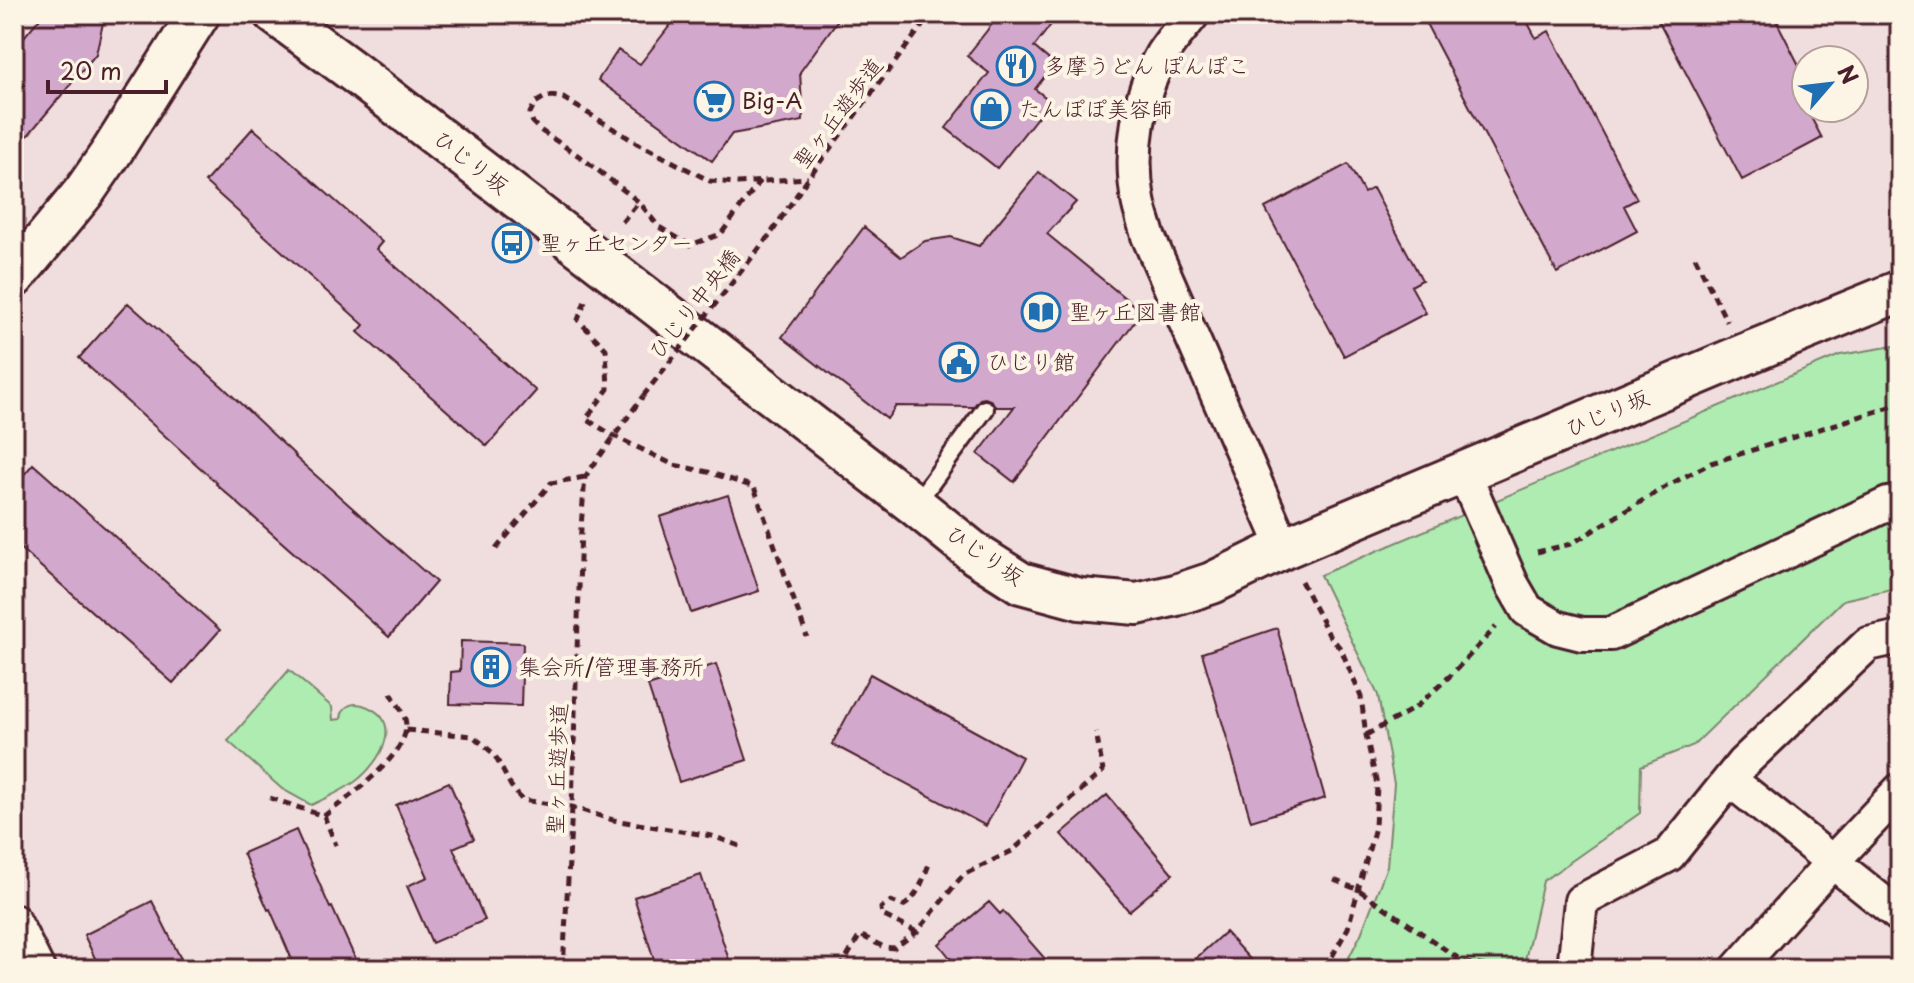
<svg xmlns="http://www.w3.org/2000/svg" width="1914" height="983" viewBox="0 0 1914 983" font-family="'Playpen Sans','Klee One',sans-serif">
	<rect width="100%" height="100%" fill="#f0dede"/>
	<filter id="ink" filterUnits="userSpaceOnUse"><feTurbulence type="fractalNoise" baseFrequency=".0125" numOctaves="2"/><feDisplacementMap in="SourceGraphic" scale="16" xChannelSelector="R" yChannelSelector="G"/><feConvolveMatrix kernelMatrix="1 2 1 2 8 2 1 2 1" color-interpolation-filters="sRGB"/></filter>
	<g filter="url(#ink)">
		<path fill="#aeecb2" stroke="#7c866e" stroke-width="2" d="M 1900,345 L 1900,587 L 1843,600 L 1694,745 L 1641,766 L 1640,813 L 1543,881 L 1523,969 L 1343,969 L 1361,934 L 1387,866 L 1394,784 L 1378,695 L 1320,575 L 1840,355 Z
			M 289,670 L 332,707 L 333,720 L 341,719 C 342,704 355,701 368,707 C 408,724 374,771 350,785 C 338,793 324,799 311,805 L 282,789 L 228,741 Z"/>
		<path fill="#d3a8cd" stroke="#4a1f2b" stroke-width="2" d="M 43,14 L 105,14 L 96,54 L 14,152 L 14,49 Z
			M 679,14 L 842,14 L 800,72 L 803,121 L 732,134 L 712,161 L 598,80 L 618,50 L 640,64 Z
			M 1000,14 L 1059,14 L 1034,47 L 1054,64 L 1035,89 L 1050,101 L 997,168 L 946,128 L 989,73 L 967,56 Z
			M 1421,14 L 1523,14 L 1536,38 L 1549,31 L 1637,199 L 1624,206 L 1637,231 L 1557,273 Z
			M 1655,14 L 1773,14 L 1806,79 L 1806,108 L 1822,138 L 1742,180 Z
			M 253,128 L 382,242 L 376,249 L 536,391 L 487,446 L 358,332 L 364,325 L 205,182 Z
			M 1348,164 L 1364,193 L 1373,188 L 1422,280 L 1411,286 L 1426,313 L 1344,356 L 1265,208 Z
			M 1039,172 L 1076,202 L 1047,234 L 1142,312 L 1014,482 L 978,454 L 1014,407 L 995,407 L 992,401 L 985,398 L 980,399 L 973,407 L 896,406 L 887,419 L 782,337 L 864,227 L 901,257 L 925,241 L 951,237 L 979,246 Z
			M 128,303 L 223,387 L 296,456 L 295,457 L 436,582 L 389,637 L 216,484 L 217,483 L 79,358 Z
			M 33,464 L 220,630 L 173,683 L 14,543 L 14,486 Z
			M 728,495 L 759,591 L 691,613 L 660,517 Z
			M 1277,628 L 1325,798 L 1251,821 L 1202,653 Z
			M 461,641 L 523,643 L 521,706 L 450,704 L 451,672 L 460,671 Z
			M 716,664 L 747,760 L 679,782 L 648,686 Z
			M 870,674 L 1022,757 L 986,826 L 832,744 Z
			M 449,782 L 474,839 L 453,848 L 485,920 L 432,943 L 407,886 L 428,877 L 396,805 Z
			M 1107,795 L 1173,874 L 1129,911 L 1061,834 Z
			M 296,830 L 330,908 L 332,907 L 360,969 L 296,969 L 270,909 L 268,910 L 243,853 Z
			M 701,875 L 732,969 L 657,969 L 634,897 Z
			M 152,901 L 186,969 L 100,969 L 84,935 Z
			M 989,902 L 1000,914 L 1003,911 L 1054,969 L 959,969 L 939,944 Z
			M 1225,932 L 1259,969 L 1184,969 Z"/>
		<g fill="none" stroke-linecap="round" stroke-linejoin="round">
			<g stroke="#4a1f2b" stroke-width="22">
				<path id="service" d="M 915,505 L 985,409"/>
			</g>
			<g stroke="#4a1f2b" stroke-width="38">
				<path id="minor" d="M 1193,14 C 1183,27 1171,40 1162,54 C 1138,96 1129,152 1138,200 C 1140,212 1145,224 1148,236 L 1284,548
					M 1464,473 L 1512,584 L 1527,610 L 1558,628 L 1582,634 L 1611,634 L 1888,504 L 1900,502
					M 1730,780 L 1900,916
					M 14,921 L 38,969
					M 1574,969 L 1581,901 L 1669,855 L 1743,763 L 1868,644 L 1900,637
					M 1737,969 L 1833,861 L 1900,790"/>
			</g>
			<g stroke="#4a1f2b" stroke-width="46">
				<path id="tertiary" d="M 275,14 L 355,73 L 915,505 L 977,555 L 1021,583 L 1080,599 L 1137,604 L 1176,595 L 1212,583 L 1284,548 L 1743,355 L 1900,291
					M 14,277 L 84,192 L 111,153 L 199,14"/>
			</g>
			<path stroke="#4a1f2b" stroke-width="5" stroke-dasharray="8 6" stroke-linecap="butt" d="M 760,181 L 721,234 L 690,245 L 659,227 L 639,202 L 582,158 L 540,130 L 533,123 L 530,113 L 535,103 L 545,97 L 552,96 L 563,98 L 637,143 L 710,181 L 738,183 L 808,178
				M 622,222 L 639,202
				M 772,232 L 808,178 L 931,14
				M 1695,257 L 1727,322
				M 585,301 L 578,320 L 606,349 L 608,389 L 586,419 L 614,436 L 674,465 L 708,472 L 754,487 L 807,637
				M 496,549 L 551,483 L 585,477
				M 1537,552 L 1571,544 L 1665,487 L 1711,463 L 1900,404
				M 1301,581 L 1329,635 L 1341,649 L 1361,697 L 1366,735 L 1377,785 L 1375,827 L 1348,928 L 1325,969
				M 406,730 L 473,736 L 494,754 L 511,786 L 522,800 L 572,807 L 613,820 L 712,836 L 743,847
				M 1366,735 L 1415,708 L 1451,675 L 1496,627
				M 270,798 L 324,816 L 336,845
				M 324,816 C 347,798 403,759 406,728 C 407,715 397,704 391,693
				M 1334,880 L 1359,890 L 1465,963 L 1505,969
				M 917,932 L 882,915 L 881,908 L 891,901 L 903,906 C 919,897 923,878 930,862
				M 563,969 L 572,807 L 581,527 L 585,477 L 643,396
				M 840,969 L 860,935 L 884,947 L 894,948 L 917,932 L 963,875 L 1012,851 L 1103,771 L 1096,732"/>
			<use href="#service" stroke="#fcf5e5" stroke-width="16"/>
			<use href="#minor" stroke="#fcf5e5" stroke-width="32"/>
			<use href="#tertiary" stroke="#fcf5e5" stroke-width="40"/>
			<path stroke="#4a1f2b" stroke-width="5" stroke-dasharray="8 6" stroke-linecap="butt" d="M 643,396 L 772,232"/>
		</g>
	</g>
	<defs>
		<g id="restaurant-ring" transform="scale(2)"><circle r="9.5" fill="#fcf5e5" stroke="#1f6fb2" stroke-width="1.5"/><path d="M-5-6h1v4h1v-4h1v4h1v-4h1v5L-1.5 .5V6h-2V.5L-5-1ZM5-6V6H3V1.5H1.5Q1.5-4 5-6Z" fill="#1f6fb2"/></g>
		<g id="supermarket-ring" transform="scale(2)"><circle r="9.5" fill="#fcf5e5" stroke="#1f6fb2" stroke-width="1.5"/><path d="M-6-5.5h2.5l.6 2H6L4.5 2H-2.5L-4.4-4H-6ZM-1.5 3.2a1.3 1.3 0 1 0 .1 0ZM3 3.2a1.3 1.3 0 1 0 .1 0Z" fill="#1f6fb2"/></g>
		<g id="shop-ring" transform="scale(2)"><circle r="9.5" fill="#fcf5e5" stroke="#1f6fb2" stroke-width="1.5"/><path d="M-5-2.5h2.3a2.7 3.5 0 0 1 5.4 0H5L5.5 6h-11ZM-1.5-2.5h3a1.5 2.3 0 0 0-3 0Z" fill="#1f6fb2"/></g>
		<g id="bus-ring" transform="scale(2)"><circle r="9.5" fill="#fcf5e5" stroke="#1f6fb2" stroke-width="1.5"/><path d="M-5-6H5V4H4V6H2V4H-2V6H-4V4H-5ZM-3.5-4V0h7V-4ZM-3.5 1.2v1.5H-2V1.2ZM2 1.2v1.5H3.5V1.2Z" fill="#1f6fb2"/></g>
		<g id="library-ring" transform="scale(2)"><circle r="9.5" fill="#fcf5e5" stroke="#1f6fb2" stroke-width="1.5"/><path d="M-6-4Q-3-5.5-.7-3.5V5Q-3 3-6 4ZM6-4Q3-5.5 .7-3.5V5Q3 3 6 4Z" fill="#1f6fb2"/></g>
		<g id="civic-ring" transform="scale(2)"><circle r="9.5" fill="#fcf5e5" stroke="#1f6fb2" stroke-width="1.5"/><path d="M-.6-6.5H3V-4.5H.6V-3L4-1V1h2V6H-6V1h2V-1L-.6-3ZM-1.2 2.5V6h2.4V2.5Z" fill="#1f6fb2"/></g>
		<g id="building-ring" transform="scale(2)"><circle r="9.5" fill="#fcf5e5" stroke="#1f6fb2" stroke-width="1.5"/><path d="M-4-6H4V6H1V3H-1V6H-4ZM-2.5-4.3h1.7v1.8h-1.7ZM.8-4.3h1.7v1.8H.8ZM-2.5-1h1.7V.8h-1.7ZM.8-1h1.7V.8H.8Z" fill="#1f6fb2"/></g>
	</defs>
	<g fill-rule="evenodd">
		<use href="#restaurant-ring" x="1016" y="66"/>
		<use href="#supermarket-ring" x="714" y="101"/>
		<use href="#shop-ring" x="991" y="109"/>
		<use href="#bus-ring" x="512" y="243"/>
		<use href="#library-ring" x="1041" y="312"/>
		<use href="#civic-ring" x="959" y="362"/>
		<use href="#building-ring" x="491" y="667"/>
	</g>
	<g text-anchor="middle" stroke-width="8" stroke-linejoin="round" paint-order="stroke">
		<g font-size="22" fill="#4a1f2b" stroke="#fcf5e5" text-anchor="start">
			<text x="1044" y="74">多摩うどん ぽんぽこ</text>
			<text x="742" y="109">Big-A</text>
			<text x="1019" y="117">たんぽぽ美容師</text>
			<text x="540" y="251">聖ヶ丘センター</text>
			<text x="1069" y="320">聖ヶ丘図書館</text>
			<text x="987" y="370">ひじり館</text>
			<text x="519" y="675">集会所/管理事務所</text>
		</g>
		<g font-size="22" fill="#4a1f2b" stroke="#fcf5e5">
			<text transform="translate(838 113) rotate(-53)" y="8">聖ヶ丘遊歩道</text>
			<text transform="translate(471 162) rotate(38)" y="8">ひじり坂</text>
			<text transform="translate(694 304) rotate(-52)" y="8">ひじり中央橋</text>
			<text transform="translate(1607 413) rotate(-23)" y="8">ひじり坂</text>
			<text transform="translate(985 555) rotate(34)" y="8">ひじり坂</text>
			<text transform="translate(557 769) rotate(-88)" y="8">聖ヶ丘遊歩道</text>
		</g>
	</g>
	<rect width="1914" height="983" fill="none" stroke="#fcf5e5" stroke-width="48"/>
	<rect x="24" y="24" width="1866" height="935" fill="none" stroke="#4a1f2b" stroke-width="3" filter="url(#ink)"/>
	<g transform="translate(1830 84) rotate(62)"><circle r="38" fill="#fcf5e5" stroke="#b59f9b" stroke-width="2"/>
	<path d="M0-6L14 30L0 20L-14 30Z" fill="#1f6fb2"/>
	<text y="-12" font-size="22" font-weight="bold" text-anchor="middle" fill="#4a1f2b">N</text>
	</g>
	<path d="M48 80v12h118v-12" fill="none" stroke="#4a1f2b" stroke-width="4"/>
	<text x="60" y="80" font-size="24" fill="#4a1f2b" stroke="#fcf5e5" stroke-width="6" paint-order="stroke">20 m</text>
</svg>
